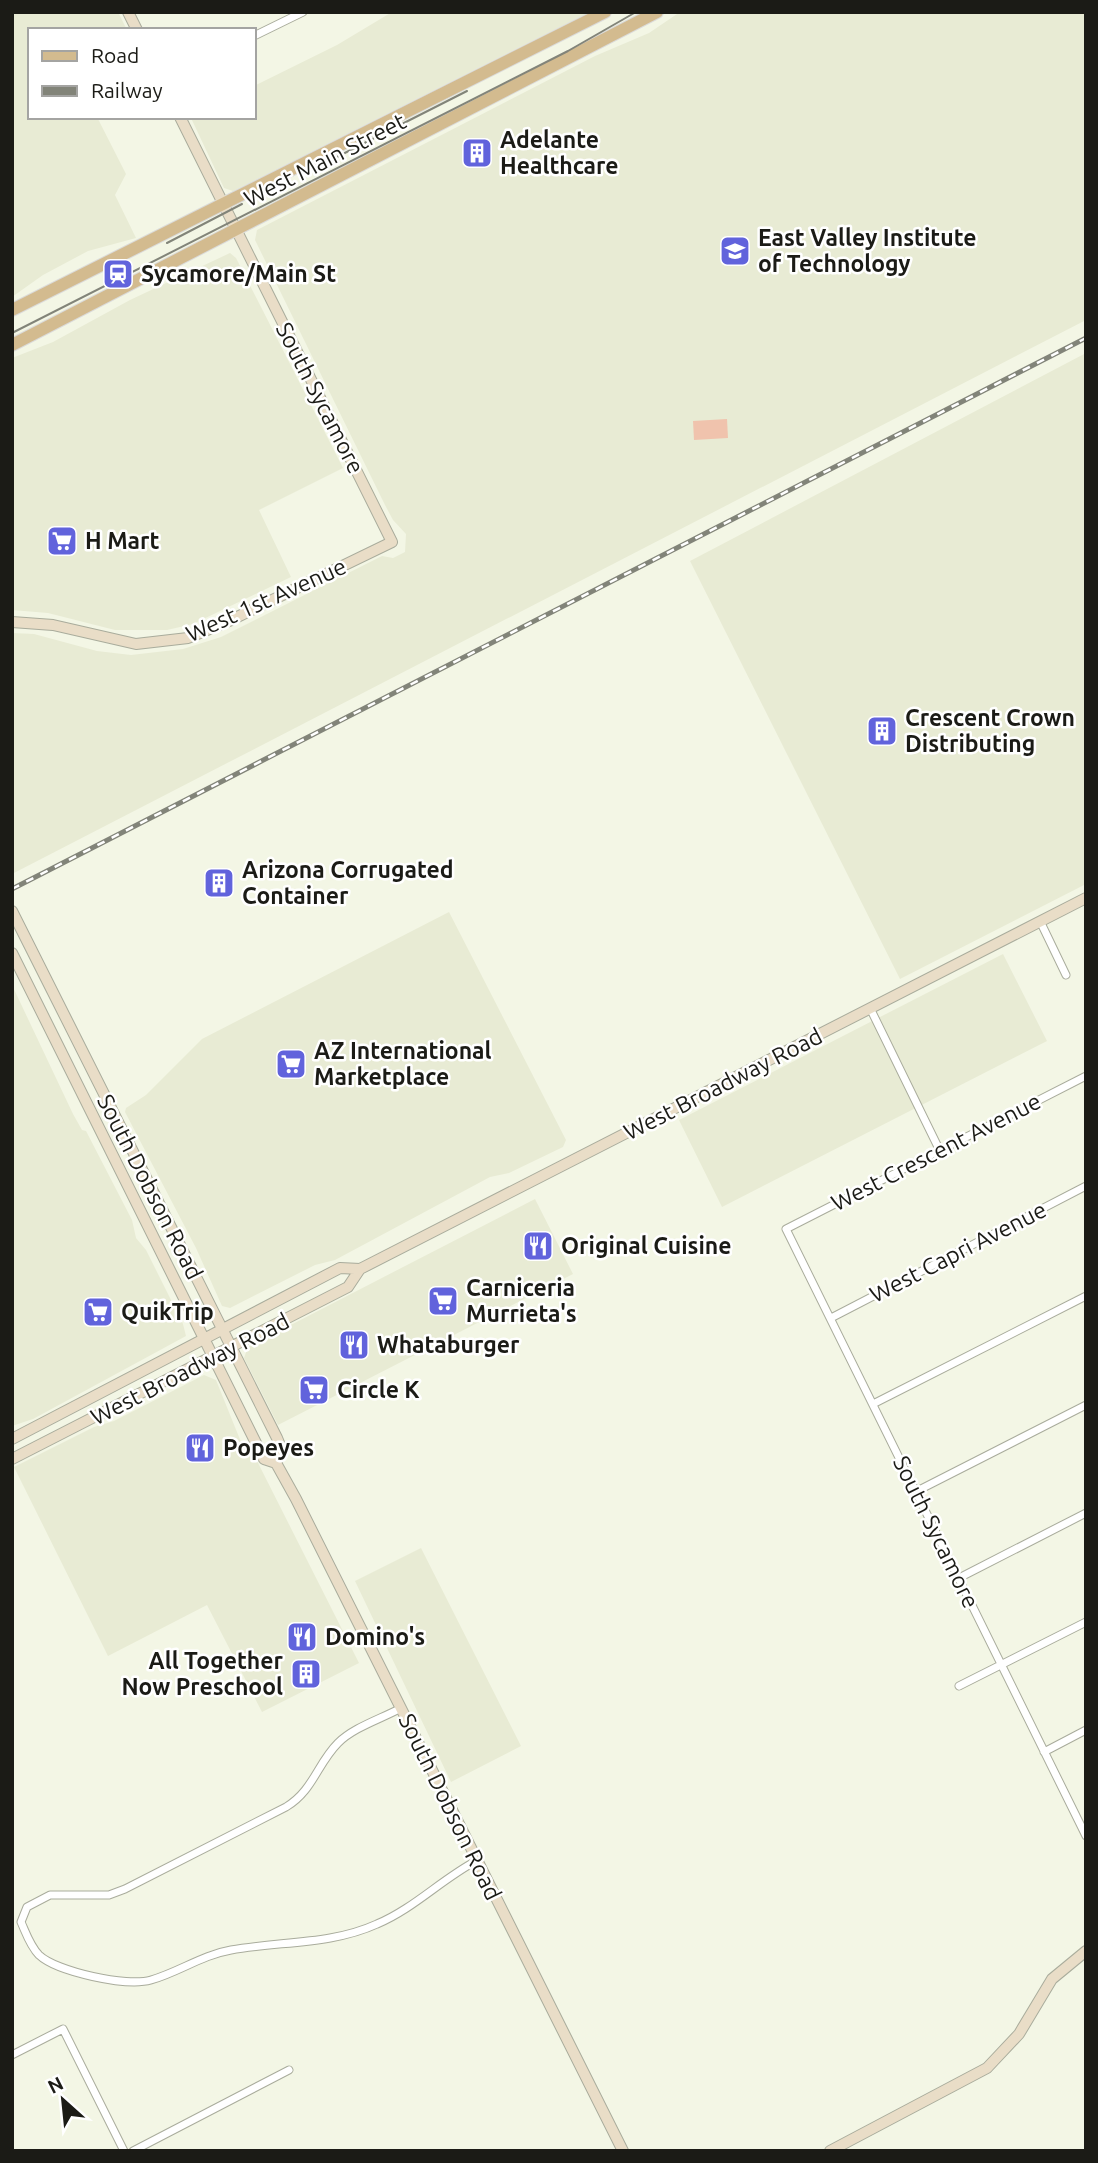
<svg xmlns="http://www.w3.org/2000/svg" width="1098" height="2163" viewBox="0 0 1098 2163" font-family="Ubuntu,sans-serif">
	<rect width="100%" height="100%" fill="#f3f6e5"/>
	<path fill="#e8ebd4" d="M 12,12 L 118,12 L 127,30 L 30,30 L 30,117 L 97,117 L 126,174 L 115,195 L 136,238 L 88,251 L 43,275 L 12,297 Z
		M 392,12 L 590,12 L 233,191 L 224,188 L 191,118 L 254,117 L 254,86 L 337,45 Z
		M 680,12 L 1086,12 L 1086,320 L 12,874 L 12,633 L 34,634 L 97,651 L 131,655 L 183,649 L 221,637 L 382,556 L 393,558 L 405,552 L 406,534 L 393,520 L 385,505 L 255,240 L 257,230 L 595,56 L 649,33 Z
		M 230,253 L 236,258 L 343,468 L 259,510 L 291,577 L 193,624 L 167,630 L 115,630 L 48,613 L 12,610 L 12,358 L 53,342 L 130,300 Z
		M 1086,353 L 1086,884 L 900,979 L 690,561 Z
		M 449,912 L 566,1140 L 563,1147 L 509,1173 L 490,1177 L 335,1260 L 315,1265 L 230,1308 L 222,1306 L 196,1248 L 125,1112 L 126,1108 L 146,1095 L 202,1039 Z
		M 1003,954 L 1047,1041 L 722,1207 L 679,1120 Z
		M 12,985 L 73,1114 L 82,1130 L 86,1131 L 132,1220 L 136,1238 L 146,1250 L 183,1324 L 186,1336 L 33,1419 L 12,1426 Z
		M 535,1199 L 573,1274 L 278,1425 L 244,1358 L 248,1347 Z
		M 204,1375 L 216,1380 L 241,1442 L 254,1455 L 359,1663 L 262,1712 L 207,1605 L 108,1656 L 14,1467 L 94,1427 L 114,1421 Z
		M 421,1548 L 521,1746 L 451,1782 L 355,1581 Z"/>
	<path fill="#f0c3ad" d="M 727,419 L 728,438 L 694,440 L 693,421 Z"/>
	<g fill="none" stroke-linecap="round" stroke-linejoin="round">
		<g stroke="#a9ac9c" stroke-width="9">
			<path id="street" d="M 254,36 L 303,12
				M 1040,921 L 1066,975
				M 870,1008 L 940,1151
				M 1086,1076 L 786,1229 L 1086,1836
				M 831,1318 L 1086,1186
				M 873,1404 L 1086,1296
				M 917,1491 L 1086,1405
				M 959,1578 L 1086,1513
				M 959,1686 L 1086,1622
				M 401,1708 C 381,1719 354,1727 338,1743 C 317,1764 313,1791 286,1807 L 125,1889 L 109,1895 L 50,1895 L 27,1907 L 21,1922 C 26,1933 30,1946 39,1955 C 57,1972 127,1987 151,1980 C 179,1972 202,1955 231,1950 C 280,1941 331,1945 377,1924 C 413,1909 442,1879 476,1861
				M 1044,1752 L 1086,1730
				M 12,2055 L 63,2029 L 124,2151
				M 133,2151 L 289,2070"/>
		</g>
		<g stroke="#a9ac9c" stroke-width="12">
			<path id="secondary" d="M 128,12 L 137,30
				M 12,622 L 53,625 L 136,644 L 188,638 L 229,621 L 392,542 L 180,117
				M 12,911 L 277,1438 L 282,1450 L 276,1463
				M 12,953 L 254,1439 L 264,1459 L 276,1463 L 296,1499 L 623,2151
				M 12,1439 L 340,1268 L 360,1269 L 1086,898
				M 12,1459 L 348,1287 L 360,1269
				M 830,2151 L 987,2068 L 1019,2034 L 1052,1979 L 1086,1951"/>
		</g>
		<g stroke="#dbdbda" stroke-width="14">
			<path id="primary" d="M 12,310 L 605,12
				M 12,345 L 657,12"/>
		</g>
		<use href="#street" stroke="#fff" stroke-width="7"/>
		<use href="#secondary" stroke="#e9ddc7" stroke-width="10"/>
		<use href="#primary" stroke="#d3bb8f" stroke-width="12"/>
		<path stroke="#828479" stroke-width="2" d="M 327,162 L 467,91
			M 167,243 L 242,204
			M 12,333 L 568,51 L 636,12"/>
		<g stroke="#828479" stroke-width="5">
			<path id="rail" d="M 12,889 L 1086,338"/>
		</g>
		<use href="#rail" stroke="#fff" stroke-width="2.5" stroke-dasharray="8" stroke-linecap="butt"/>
	</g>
	<defs>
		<g id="building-square" transform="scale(1.575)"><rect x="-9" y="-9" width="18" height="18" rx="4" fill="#6163dc" stroke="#fff"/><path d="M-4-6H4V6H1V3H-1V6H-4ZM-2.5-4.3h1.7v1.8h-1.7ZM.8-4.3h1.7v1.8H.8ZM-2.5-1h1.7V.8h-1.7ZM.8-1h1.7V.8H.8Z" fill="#fff"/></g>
		<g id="school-square" transform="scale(1.575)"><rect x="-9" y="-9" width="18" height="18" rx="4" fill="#6163dc" stroke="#fff"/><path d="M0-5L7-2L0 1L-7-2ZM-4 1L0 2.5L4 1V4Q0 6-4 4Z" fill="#fff"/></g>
		<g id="station-square" transform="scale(1.575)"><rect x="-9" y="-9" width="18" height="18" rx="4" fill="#6163dc" stroke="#fff"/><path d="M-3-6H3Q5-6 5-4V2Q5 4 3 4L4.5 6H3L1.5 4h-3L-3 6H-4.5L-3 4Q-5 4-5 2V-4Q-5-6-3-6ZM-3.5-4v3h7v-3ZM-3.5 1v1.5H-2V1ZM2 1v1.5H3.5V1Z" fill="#fff"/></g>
		<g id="supermarket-square" transform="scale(1.575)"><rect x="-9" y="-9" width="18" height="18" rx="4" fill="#6163dc" stroke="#fff"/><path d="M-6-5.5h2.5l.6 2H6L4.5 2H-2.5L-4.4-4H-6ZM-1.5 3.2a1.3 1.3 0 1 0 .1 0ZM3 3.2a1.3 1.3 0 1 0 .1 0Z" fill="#fff"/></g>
		<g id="restaurant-square" transform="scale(1.575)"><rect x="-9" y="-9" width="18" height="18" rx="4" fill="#6163dc" stroke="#fff"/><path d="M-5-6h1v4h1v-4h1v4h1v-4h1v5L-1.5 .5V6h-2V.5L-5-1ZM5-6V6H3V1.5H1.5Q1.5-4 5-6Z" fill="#fff"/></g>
	</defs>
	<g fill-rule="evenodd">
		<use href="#building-square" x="477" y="153"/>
		<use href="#school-square" x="735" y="251"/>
		<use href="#station-square" x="118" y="274"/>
		<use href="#supermarket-square" x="62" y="541"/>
		<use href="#building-square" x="882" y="731"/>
		<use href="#building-square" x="219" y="883"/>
		<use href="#supermarket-square" x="291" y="1064"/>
		<use href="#restaurant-square" x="538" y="1246"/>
		<use href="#supermarket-square" x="443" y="1301"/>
		<use href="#supermarket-square" x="98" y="1312"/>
		<use href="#restaurant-square" x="354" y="1345"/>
		<use href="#supermarket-square" x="314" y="1390"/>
		<use href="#restaurant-square" x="200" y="1448"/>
		<use href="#restaurant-square" x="302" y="1637"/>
		<use href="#building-square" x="306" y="1674"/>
	</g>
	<g text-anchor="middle" stroke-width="5" stroke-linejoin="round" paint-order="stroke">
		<g font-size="23" font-weight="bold" fill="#1b1b16" stroke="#fff" text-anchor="start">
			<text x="500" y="148">Adelante<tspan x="500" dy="26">Healthcare</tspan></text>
			<text x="758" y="246">East Valley Institute<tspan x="758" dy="26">of Technology</tspan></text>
			<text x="141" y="282">Sycamore/Main St</text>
			<text x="85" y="549">H Mart</text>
			<text x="905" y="726">Crescent Crown<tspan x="905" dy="26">Distributing</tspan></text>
			<text x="242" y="878">Arizona Corrugated<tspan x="242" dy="26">Container</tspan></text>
			<text x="314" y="1059">AZ International<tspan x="314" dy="26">Marketplace</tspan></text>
			<text x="561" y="1254">Original Cuisine</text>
			<text x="466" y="1296">Carniceria<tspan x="466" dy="26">Murrieta's</tspan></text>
			<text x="121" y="1320">QuikTrip</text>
			<text x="377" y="1353">Whataburger</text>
			<text x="337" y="1398">Circle K</text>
			<text x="223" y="1456">Popeyes</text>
			<text x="325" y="1645">Domino's</text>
			<text x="283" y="1669" text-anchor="end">All Together<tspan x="283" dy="26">Now Preschool</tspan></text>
		</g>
		<g font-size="23" fill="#1b1b16" stroke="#fff">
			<text transform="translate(325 160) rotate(-27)" y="8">West Main Street</text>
			<text transform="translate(320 398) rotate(63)" y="8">South Sycamore</text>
			<text transform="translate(266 600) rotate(-24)" y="8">West 1st Avenue</text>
			<text transform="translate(723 1084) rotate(-27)" y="8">West Broadway Road</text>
			<text transform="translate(936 1152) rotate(-27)" y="8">West Crescent Avenue</text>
			<text transform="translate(150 1187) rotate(63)" y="8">South Dobson Road</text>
			<text transform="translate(958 1252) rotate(-27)" y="8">West Capri Avenue</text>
			<text transform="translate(190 1369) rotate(-27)" y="8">West Broadway Road</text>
			<text transform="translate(936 1532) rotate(64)" y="8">South Sycamore</text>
			<text transform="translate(450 1807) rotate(64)" y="8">South Dobson Road</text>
		</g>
	</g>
	<rect width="1098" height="2163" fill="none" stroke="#1b1b16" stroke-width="28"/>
	<rect x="28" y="28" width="228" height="91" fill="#ffffff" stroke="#a4a4a2" stroke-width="2"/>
	<rect x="42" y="51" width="35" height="10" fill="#d3bb8f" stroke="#a4a4a2" stroke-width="2"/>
	<text x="91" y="63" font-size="21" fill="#1b1b16">Road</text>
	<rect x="42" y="86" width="35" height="10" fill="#828479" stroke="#a4a4a2" stroke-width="2"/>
	<text x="91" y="98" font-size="21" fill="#1b1b16">Railway</text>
	<g transform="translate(63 2100) rotate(333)" stroke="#ffffff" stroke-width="5" paint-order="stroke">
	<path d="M0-5L12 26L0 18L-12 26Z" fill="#1b1b16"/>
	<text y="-10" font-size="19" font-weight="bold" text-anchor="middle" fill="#1b1b16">N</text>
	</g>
</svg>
